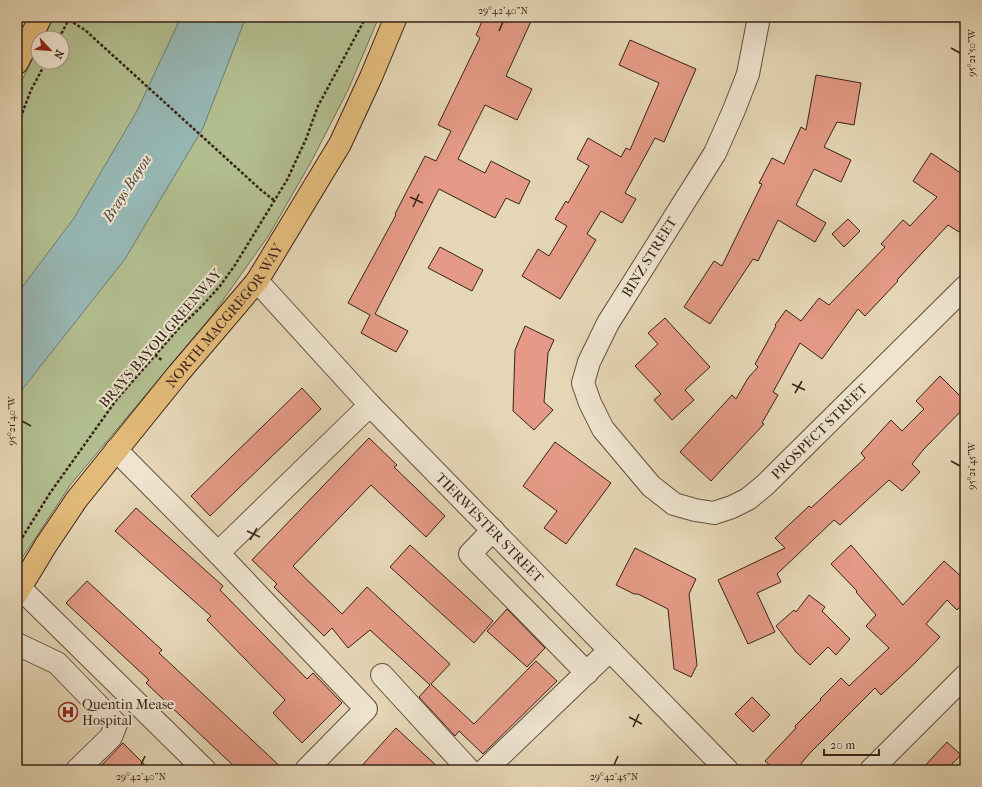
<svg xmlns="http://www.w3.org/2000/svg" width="982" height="787" viewBox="0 0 982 787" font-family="'IM FELL French Canon',serif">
	<rect width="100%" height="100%" fill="#e5d6b5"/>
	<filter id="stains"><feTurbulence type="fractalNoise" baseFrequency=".005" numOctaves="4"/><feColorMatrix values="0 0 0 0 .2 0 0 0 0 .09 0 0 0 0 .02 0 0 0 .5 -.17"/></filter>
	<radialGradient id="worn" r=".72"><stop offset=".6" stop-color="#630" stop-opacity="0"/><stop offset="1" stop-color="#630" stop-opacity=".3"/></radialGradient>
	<path fill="#b2be8f" stroke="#767054" d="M 53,17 L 379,17 L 348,90 L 311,162 L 269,235 L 211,317 L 71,484 L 17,566 L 17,90 L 38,48 L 38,62 L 62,62 L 62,38 L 43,38 Z"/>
	<path fill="#97b8b4" stroke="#717c76" d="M 181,17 L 246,17 L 203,128 L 125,259 L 17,396 L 17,294 L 74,218 L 137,111 Z"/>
	<path fill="#e49a86" stroke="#39221a" d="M 484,17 L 533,17 L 506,76 L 532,89 L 517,120 L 485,105 L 458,159 L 485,173 L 491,161 L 530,181 L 519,204 L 506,198 L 495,218 L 439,189 L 375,314 L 408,331 L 396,352 L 361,333 L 370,315 L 348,303 L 396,215 L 395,214 L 425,156 L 436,161 L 451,131 L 438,125 L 480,38 L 476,35 Z
		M 630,40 L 696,69 L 664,142 L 655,138 L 625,193 L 636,199 L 622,223 L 601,211 L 587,234 L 596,240 L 560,299 L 522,276 L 538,249 L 549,256 L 567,226 L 555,219 L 566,201 L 568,203 L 589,166 L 577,159 L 588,138 L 621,157 L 626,148 L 630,150 L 659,83 L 619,65 Z
		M 816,75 L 861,83 L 854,125 L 837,122 L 824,147 L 851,160 L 841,182 L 814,169 L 796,205 L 826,223 L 815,242 L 778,220 L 758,261 L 753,259 L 710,324 L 684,307 L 714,261 L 722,266 L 762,184 L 759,183 L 772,158 L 784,164 L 801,127 L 806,130 Z
		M 931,153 L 965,176 L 965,224 L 959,232 L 948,225 L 897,280 L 898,281 L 865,316 L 858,309 L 822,359 L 800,343 L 773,392 L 778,395 L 762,423 L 764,424 L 711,481 L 680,452 L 732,395 L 736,399 L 748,378 L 758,367 L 755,364 L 776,326 L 775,325 L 786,310 L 801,321 L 819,298 L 829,305 L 885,247 L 881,244 L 903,220 L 910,226 L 937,197 L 913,181 Z
		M 848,219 L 860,231 L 844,247 L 832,234 Z
		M 440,247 L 483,270 L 472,291 L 428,268 Z
		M 665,318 L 710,367 L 685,390 L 694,400 L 672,420 L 654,400 L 661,394 L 635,366 L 658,344 L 648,333 Z
		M 525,326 L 554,340 L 548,353 L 544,402 L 553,410 L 534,430 L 513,411 L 515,350 Z
		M 940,376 L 965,401 L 965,407 L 923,450 L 912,464 L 920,472 L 902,491 L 889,480 L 840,525 L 834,520 L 777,574 L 781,582 L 757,593 L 775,632 L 748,644 L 718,580 L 785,548 L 775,538 L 809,506 L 811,508 L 865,458 L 861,453 L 891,420 L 902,431 L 924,409 L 916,401 Z
		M 302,388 L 321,409 L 210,516 L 191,496 Z
		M 369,438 L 397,465 L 394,467 L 445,516 L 426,537 L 371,485 L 293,566 L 342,614 L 367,587 L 450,664 L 431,684 L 474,724 L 536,661 L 557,681 L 483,754 L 459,731 L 455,736 L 419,697 L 430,685 L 370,630 L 348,648 L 332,628 L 324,636 L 274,587 L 277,584 L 252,560 Z
		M 555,442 L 611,483 L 566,544 L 544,528 L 557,511 L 523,486 Z
		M 136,508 L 223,586 L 220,590 L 307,679 L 313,673 L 342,703 L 302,743 L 273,713 L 285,700 L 207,620 L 211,616 L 115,531 Z
		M 410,545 L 493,621 L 474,643 L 390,567 Z
		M 851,545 L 903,605 L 944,561 L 965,580 L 965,602 L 957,610 L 947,600 L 926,624 L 940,637 L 915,663 L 881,695 L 875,688 L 809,754 L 796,770 L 775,770 L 765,761 L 796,728 L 795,726 L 821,700 L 820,699 L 841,678 L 849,686 L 889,648 L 866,626 L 876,615 L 856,592 L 857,591 L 831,564 Z
		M 635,548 L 696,579 L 689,594 L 697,665 L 691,677 L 674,669 L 668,609 L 638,594 L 634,594 L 616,585 Z
		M 87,581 L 162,650 L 159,653 L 284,770 L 238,770 L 146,683 L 149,680 L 66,603 Z
		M 809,595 L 825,607 L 822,611 L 850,639 L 836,655 L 828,647 L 810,665 L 796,652 L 776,626 L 794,610 L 796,612 Z
		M 507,609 L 545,648 L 527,667 L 487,631 Z
		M 752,697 L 770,715 L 753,732 L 735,714 Z
		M 396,728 L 441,770 L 358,770 Z
		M 947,742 L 961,755 L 946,770 L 921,770 Z
		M 123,743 L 150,770 L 97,770 Z"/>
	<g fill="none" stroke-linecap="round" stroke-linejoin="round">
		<g stroke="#644f41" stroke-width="24">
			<g id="minor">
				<path id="s1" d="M 759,17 L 748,74 L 734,110 L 715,153 L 608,323 L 589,362 L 583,383 L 590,403 L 603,429 L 651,486 L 674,504 L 695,510 L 714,513 L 732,507 L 748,499 L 765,485 L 965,287"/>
				<path id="s2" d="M 257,281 L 370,405 L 727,770"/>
				<path d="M 116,450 L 218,553 L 366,709 L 306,770"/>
				<path d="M 493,530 L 470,554 L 587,673"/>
				<path d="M 218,553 L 370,405"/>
				<path d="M 20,588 L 205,770"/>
				<path d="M 17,644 L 57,663 L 116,724 L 111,737 L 77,770"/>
				<path d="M 382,675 L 469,770"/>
				<path d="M 485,770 L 610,650"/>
				<path d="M 871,770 L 965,676"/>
			</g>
		</g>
		<g stroke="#39221a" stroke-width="24">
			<g id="major">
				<path d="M 17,63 L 41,17"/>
				<path id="s3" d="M 17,593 L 46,545 L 77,499 L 178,374 L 257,281 L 340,144 L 371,77 L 396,17"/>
			</g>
		</g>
		<path stroke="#39221a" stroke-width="2.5" stroke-dasharray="3 2" stroke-linecap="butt" d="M 69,20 L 85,30 L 261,190 L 275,201
			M 59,38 L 70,17
			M 17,127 L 31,90 L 46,62
			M 155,355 L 163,361
			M 17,546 L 50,493 L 117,399 L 181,326 L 202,306 L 220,286 L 235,265 L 287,180 L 306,139 L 318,106 L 366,17"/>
		<use href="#minor" stroke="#eee4cf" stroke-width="22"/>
		<use href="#major" stroke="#e2bb7a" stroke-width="22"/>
	</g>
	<path fill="none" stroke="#39221a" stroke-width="1.5" d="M 499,31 L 503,22M 951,48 L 960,53M 410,197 L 423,203M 413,207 L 419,194M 792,384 L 805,390M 795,393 L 802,381M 22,421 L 31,426M 951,461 L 960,466M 247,531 L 260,537M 250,540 L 257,528M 629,717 L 642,724M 633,727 L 639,714M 141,765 L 145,756M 614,765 L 618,756"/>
	<defs>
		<g id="hospital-ring" transform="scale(1)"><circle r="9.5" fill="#eee4cf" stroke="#8f2418" stroke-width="1.5"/><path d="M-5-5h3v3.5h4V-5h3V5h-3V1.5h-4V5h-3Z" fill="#8f2418"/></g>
	</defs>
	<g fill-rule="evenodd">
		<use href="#hospital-ring" x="68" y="712"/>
	</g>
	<g text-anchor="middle" stroke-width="4" stroke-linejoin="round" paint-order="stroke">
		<g font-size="14" fill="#39221a" stroke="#eee4cf">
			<text transform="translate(649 257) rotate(-58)" y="5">BINZ STREET</text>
			<text dy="5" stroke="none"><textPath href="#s3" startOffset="347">NORTH MACGREGOR WAY</textPath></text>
			<text transform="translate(160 338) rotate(-49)" y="5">BRAYS BAYOU GREENWAY</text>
			<text dy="5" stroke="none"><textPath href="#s1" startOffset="740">PROSPECT STREET</textPath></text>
			<text dy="5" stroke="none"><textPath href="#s2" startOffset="339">TIERWESTER STREET</textPath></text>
		</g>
		<g font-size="14" fill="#39221a" stroke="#eee4cf" text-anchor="start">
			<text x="82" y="709">Quentin Mease<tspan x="82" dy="16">Hospital</tspan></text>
		</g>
		<g font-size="15" font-style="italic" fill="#504840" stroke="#eee4cf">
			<text transform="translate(127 188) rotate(-57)" y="5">Brays Bayou</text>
		</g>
	</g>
	<rect width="982" height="787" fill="none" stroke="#e5d6b5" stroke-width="44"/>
	<g transform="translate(50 50) rotate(116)"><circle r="19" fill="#eee4cf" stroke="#a69687"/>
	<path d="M0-3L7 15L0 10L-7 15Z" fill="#8f2418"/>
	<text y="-6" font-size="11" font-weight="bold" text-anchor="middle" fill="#39221a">N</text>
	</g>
	<path d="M824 749v6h55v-6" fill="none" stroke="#39221a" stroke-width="2"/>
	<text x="830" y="749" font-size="12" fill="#39221a" stroke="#eee4cf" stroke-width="3" paint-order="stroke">20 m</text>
	<rect x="22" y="22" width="938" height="743" fill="none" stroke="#39221a" stroke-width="1.5"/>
	<g font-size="10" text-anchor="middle" fill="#39221a">
		<text x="503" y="14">29°42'40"N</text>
		<text transform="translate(971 53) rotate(-90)" y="4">95°21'50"W</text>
		<text transform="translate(11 421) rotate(-90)" y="4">95°21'40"W</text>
		<text transform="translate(971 466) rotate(-90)" y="4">95°21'45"W</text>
		<text x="141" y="780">29°42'40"N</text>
		<text x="614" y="780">29°42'45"N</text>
	</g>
	<rect width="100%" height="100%" filter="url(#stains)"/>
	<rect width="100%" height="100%" fill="url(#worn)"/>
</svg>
